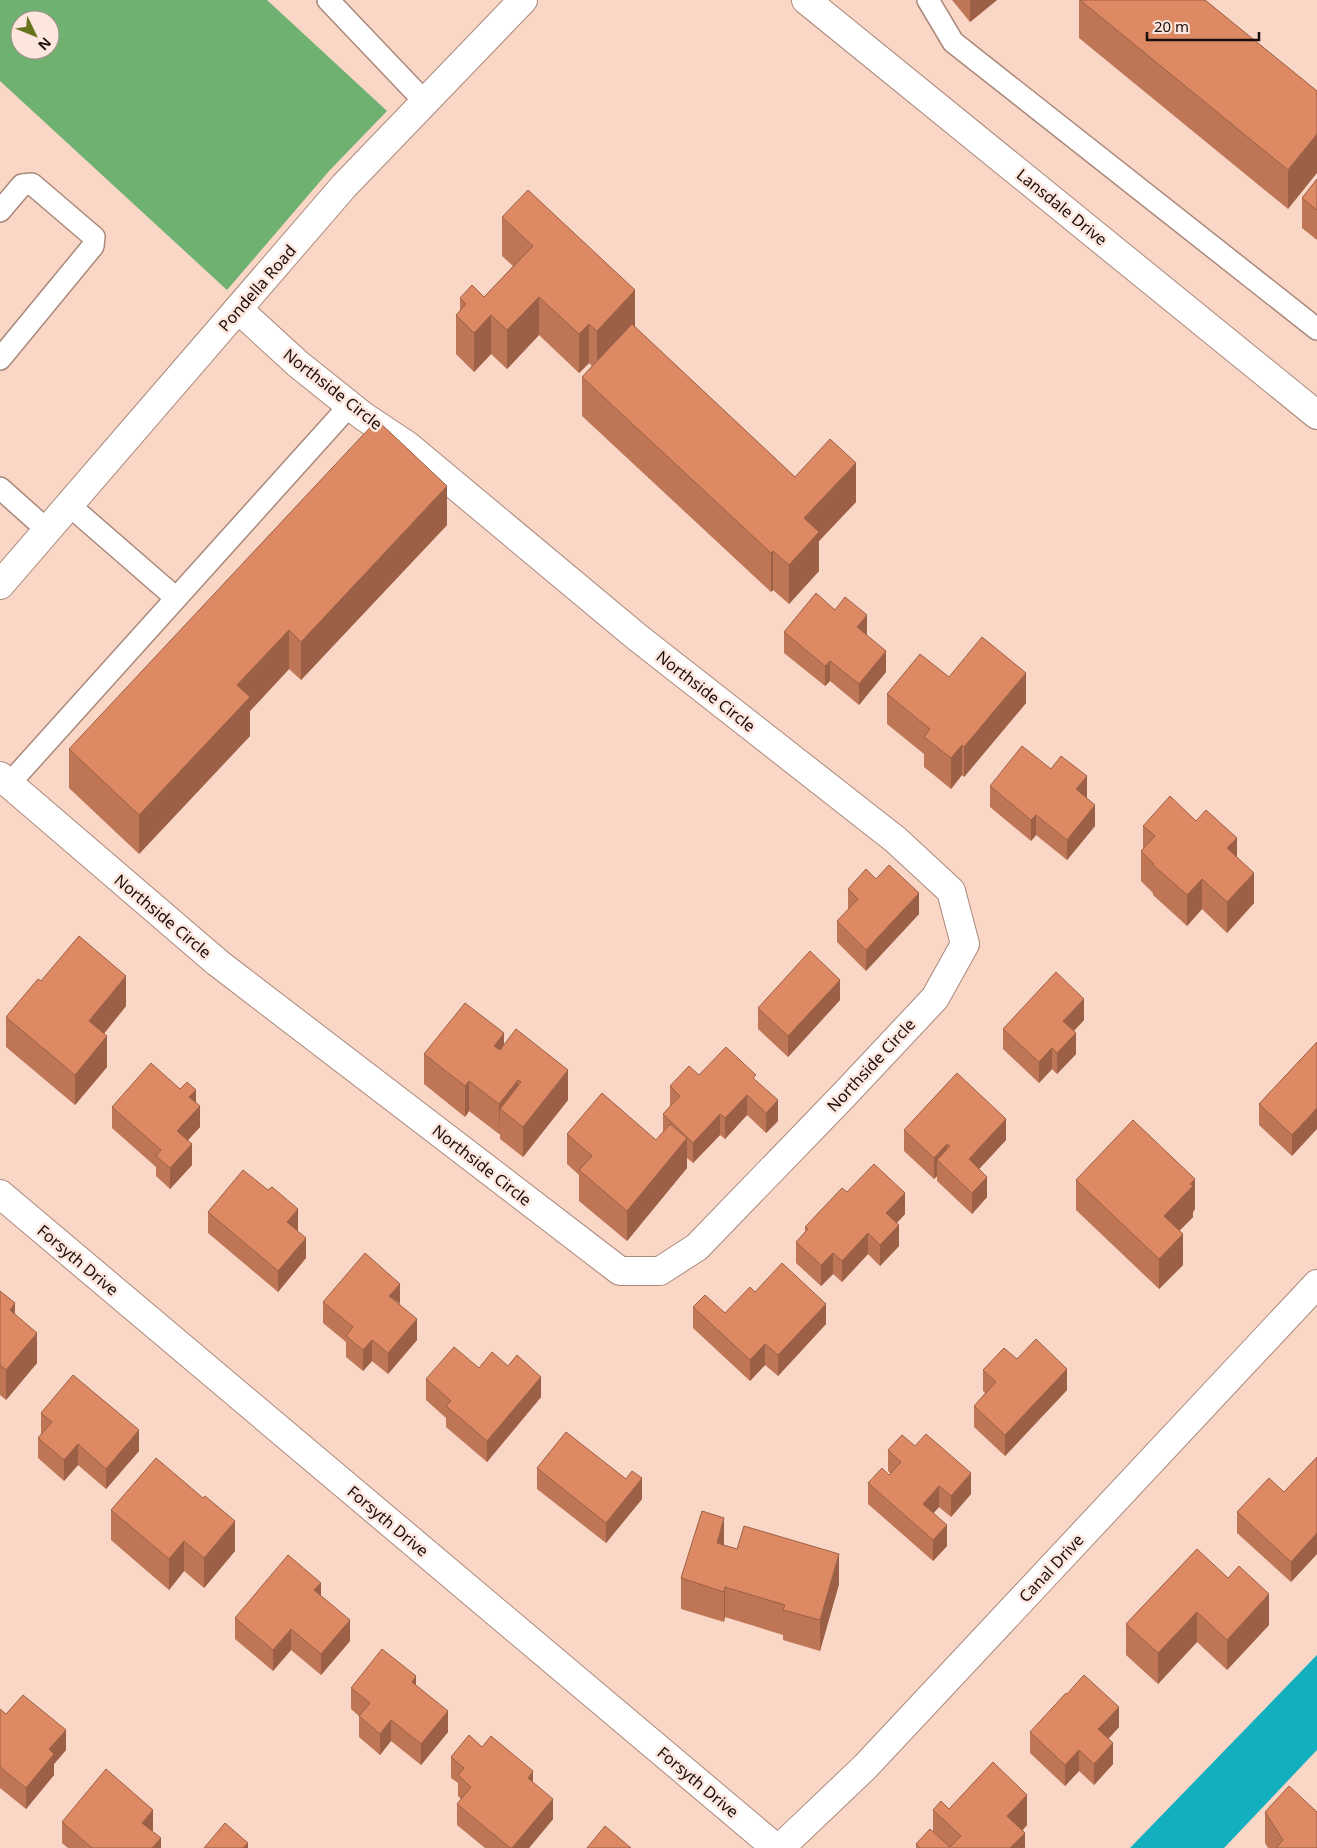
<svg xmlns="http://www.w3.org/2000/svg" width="1317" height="1848" viewBox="0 0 1317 1848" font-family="'Noto Sans',sans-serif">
	<rect width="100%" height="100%" fill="#f9d6c6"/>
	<path fill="#6fb170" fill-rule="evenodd" d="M 0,0 L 267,0 L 387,111 L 329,171 L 227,290 L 0,81 ZM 20,20 L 50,20 L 50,50 L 20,50 Z"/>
	<path fill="#13afbe" d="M 1317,1655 L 1317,1750 L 1224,1848 L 1130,1848 Z"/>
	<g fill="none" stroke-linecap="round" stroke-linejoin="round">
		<g stroke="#aa897b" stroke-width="24">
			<path id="service" d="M 328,0 L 425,102
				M 928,0 L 953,42 L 1317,329
				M 0,211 L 22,185 L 32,184 L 94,237 L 93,246 L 0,359
				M 0,488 L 47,530
				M 69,505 L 176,598
				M 9,784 L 350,405"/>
		</g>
		<g stroke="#aa897b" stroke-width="30">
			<path id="minor" d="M 806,0 L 1317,415
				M 0,776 L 218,963 L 620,1271 L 660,1271 L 697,1247 L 843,1096 L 935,998 L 965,944 L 951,891 L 896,840 L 637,637 L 408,446 L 363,416 L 298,364 L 238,309
				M 0,1194 L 776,1848
				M 780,1848 L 865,1767 L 1317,1284"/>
		</g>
		<g stroke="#aa897b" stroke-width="30">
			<path id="secondary" d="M 0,585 L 344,186 L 523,0"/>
		</g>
		<use href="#service" stroke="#fff" stroke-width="21"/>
		<use href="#minor" stroke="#fff" stroke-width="28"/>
		<use href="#secondary" stroke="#fff" stroke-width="28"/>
	</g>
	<path fill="#be7656" d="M 952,0 L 997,0 L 970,22 Z
		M 1079,0 L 1205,0 L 1317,91 L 1288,209 L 1079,38 Z
		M 1317,179 L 1317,240 L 1302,228 L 1302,198 Z
		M 502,217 L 635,327 L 795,477 L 856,502 L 819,541 L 819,571 L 789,604 L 773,590 L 771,592 L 582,416 L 582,377 L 592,366 L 589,363 L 579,373 L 539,335 L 507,369 L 491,354 L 474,372 L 456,354 L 456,315 L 460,311 L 460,298 L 484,297 L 513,266 L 502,256 Z
		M 447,525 L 301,680 L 289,669 L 250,711 L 250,736 L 139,854 L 69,788 L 69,749 Z
		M 784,632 L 867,635 L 886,672 L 859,705 L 830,681 L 825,686 L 784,653 Z
		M 949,677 L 1026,703 L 964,777 L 962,775 L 951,789 L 924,767 L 924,754 L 887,724 L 887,694 Z
		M 1051,769 L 1087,797 L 1086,798 L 1095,826 L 1067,860 L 1036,835 L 1031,841 L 990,807 L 990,786 Z
		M 1143,826 L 1237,857 L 1254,903 L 1227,933 L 1202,909 L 1187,926 L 1153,895 L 1153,893 L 1141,881 L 1141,851 L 1143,849 Z
		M 876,879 L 919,914 L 866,971 L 837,942 L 837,921 L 848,910 L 848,889 Z
		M 41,981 L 126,1006 L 104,1034 L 107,1067 L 75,1105 L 6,1047 L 6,1017 Z
		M 840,1000 L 788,1057 L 758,1029 L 758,1008 Z
		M 1084,1020 L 1074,1031 L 1076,1054 L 1057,1074 L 1052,1069 L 1039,1083 L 1003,1049 L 1003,1029 Z
		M 1317,1042 L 1292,1156 L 1259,1125 L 1259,1104 Z
		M 504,1044 L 568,1100 L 523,1157 L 500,1139 L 500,1134 L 499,1134 L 469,1111 L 465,1117 L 424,1084 L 424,1054 Z
		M 699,1075 L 756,1080 L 778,1121 L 766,1133 L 747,1115 L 725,1139 L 720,1135 L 693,1163 L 687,1158 L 687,1168 L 627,1241 L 579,1201 L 579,1175 L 567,1164 L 567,1134 L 656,1140 L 663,1133 L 663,1114 L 670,1106 L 670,1086 Z
		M 196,1103 L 200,1127 L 188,1140 L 192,1165 L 170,1189 L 156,1176 L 156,1167 L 112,1128 L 112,1107 Z
		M 904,1130 L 1006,1140 L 979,1169 L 987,1197 L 972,1214 L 937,1181 L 937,1176 L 934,1179 L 904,1151 Z
		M 1076,1180 L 1195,1209 L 1193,1212 L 1193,1217 L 1179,1231 L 1183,1265 L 1159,1289 L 1076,1210 Z
		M 847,1192 L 905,1214 L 897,1223 L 899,1246 L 880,1266 L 868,1254 L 842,1282 L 833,1274 L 821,1286 L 796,1263 L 796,1242 L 805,1232 L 805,1227 Z
		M 208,1212 L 298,1230 L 297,1231 L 306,1258 L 278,1292 L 208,1233 Z
		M 0,1291 L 15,1314 L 37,1363 L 6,1400 L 0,1395 Z
		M 755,1292 L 826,1324 L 778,1376 L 765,1365 L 750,1381 L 693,1328 L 693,1307 L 725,1313 Z
		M 323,1302 L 400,1304 L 417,1340 L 388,1374 L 372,1361 L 363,1371 L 346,1357 L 346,1342 L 323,1323 Z
		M 1017,1359 L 1067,1390 L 1005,1456 L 974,1427 L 974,1406 L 985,1393 L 983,1391 L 983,1370 Z
		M 479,1368 L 541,1397 L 487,1462 L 446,1427 L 446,1418 L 426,1400 L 426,1379 Z
		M 41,1413 L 139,1451 L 106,1489 L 78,1465 L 64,1481 L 38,1458 L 38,1438 L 41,1434 Z
		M 888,1450 L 971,1494 L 951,1517 L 939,1507 L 933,1513 L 947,1546 L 933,1561 L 868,1504 L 868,1483 L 889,1475 L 891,1474 L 888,1471 Z
		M 1317,1457 L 1317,1554 L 1291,1582 L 1237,1533 L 1237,1512 L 1284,1492 Z
		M 537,1468 L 642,1499 L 606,1543 L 537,1489 Z
		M 111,1510 L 235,1551 L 204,1588 L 184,1571 L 169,1590 L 111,1540 Z
		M 724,1545 L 839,1584 L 820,1651 L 783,1640 L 783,1635 L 725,1617 L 724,1622 L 681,1609 L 681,1578 Z
		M 1197,1549 L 1269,1625 L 1227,1670 L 1197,1642 L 1158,1684 L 1126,1655 L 1126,1624 Z
		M 321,1596 L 350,1641 L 321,1675 L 291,1650 L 273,1671 L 235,1639 L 235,1618 Z
		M 416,1685 L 448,1732 L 421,1765 L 391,1741 L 380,1755 L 359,1737 L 359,1716 L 351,1709 L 351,1688 Z
		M 0,1709 L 6,1714 L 66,1750 L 54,1764 L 54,1775 L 26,1809 L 0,1788 Z
		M 1119,1727 L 1108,1739 L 1113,1764 L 1094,1785 L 1079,1771 L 1065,1786 L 1030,1753 L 1030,1732 Z
		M 482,1747 L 533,1782 L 553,1819 L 529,1848 L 485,1848 L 457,1825 L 457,1804 L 461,1799 L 458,1796 L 458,1783 L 451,1778 L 451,1757 Z
		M 949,1809 L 1027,1825 L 1023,1830 L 1025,1848 L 916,1848 L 916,1844 L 933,1831 L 933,1810 Z
		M 1265,1812 L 1317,1848 L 1268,1848 L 1265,1843 Z
		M 62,1822 L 153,1830 L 152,1831 L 161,1848 L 68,1848 L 62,1843 Z"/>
	<path fill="#9b6046" d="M 971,0 L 997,0 L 970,22 L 970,1 Z
		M 1317,134 L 1317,173 L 1288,209 L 1288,170 Z
		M 635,290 L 635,328 L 597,370 L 597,331 Z
		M 539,297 L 539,335 L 507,369 L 507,330 Z
		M 491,315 L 491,354 L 474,372 L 474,333 Z
		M 589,324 L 589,363 L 579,373 L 579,334 Z
		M 856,463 L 856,502 L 819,541 L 819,571 L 789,604 L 789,565 L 804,518 Z
		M 447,486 L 447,525 L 301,680 L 301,642 Z
		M 773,551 L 773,590 L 771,592 L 771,553 Z
		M 867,615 L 867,636 L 857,627 Z
		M 289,630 L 289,669 L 250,711 L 250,736 L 139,854 L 139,815 L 237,685 Z
		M 886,651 L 886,672 L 859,705 L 859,684 Z
		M 830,661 L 830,681 L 825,686 L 825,666 Z
		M 1026,673 L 1026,703 L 964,777 L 964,747 Z
		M 962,745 L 962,775 L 951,789 L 951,758 Z
		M 1087,776 L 1087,797 L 1076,810 L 1076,789 Z
		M 1095,805 L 1095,826 L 1067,860 L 1067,840 Z
		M 1036,815 L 1036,835 L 1031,841 L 1031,820 Z
		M 1237,838 L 1237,868 L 1227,848 Z
		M 1254,873 L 1254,903 L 1227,933 L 1227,902 Z
		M 1202,879 L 1202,909 L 1187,926 L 1187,895 Z
		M 919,893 L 919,914 L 866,971 L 866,950 Z
		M 126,976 L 126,1006 L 89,1051 L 89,1021 Z
		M 840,980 L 840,1000 L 788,1057 L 788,1036 Z
		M 1084,999 L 1084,1020 L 1063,1042 L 1063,1021 Z
		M 504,1033 L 504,1064 L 494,1046 Z
		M 1076,1033 L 1076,1054 L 1057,1074 L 1057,1053 Z
		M 107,1036 L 107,1067 L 75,1105 L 75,1075 Z
		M 1052,1048 L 1052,1069 L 1039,1083 L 1039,1062 Z
		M 568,1070 L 568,1100 L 523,1157 L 523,1127 Z
		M 518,1080 L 518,1110 L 500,1109 L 499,1134 L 499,1104 Z
		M 469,1081 L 469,1111 L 465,1117 L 465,1086 Z
		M 196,1090 L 196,1110 L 200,1106 L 200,1127 L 177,1152 L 177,1131 L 189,1097 Z
		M 747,1095 L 747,1115 L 725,1139 L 725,1118 Z
		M 778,1100 L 778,1121 L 766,1133 L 766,1113 Z
		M 1317,1108 L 1317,1129 L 1292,1156 L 1292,1135 Z
		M 720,1114 L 720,1135 L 693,1163 L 693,1143 Z
		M 1006,1119 L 1006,1140 L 969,1180 L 969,1159 Z
		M 687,1138 L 687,1168 L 627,1241 L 627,1211 Z
		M 192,1144 L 192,1165 L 170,1189 L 170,1168 Z
		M 947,1144 L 947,1165 L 937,1160 L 937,1176 L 934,1179 L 934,1158 Z
		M 987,1177 L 987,1197 L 972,1214 L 972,1193 Z
		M 1195,1179 L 1195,1209 L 1193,1212 L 1193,1217 L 1164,1246 L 1164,1216 Z
		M 905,1193 L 905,1214 L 886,1234 L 886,1213 Z
		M 298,1209 L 298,1230 L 287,1243 L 287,1222 Z
		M 899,1225 L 899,1246 L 880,1266 L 880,1245 Z
		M 868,1233 L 868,1254 L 842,1282 L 842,1261 Z
		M 1183,1234 L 1183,1265 L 1159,1289 L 1159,1259 Z
		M 306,1238 L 306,1258 L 278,1292 L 278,1271 Z
		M 833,1253 L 833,1274 L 821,1286 L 821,1265 Z
		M 400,1284 L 400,1304 L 389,1296 Z
		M 15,1303 L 15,1333 L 10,1310 Z
		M 826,1304 L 826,1324 L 778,1376 L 778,1355 Z
		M 417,1319 L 417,1340 L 388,1374 L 388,1353 Z
		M 37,1333 L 37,1363 L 6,1400 L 6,1370 Z
		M 372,1340 L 372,1361 L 363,1371 L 363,1350 Z
		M 765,1344 L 765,1365 L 750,1381 L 750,1360 Z
		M 1067,1369 L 1067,1390 L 1005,1456 L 1005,1435 Z
		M 541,1377 L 541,1397 L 487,1462 L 487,1441 Z
		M 139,1430 L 139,1451 L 106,1489 L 106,1469 Z
		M 78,1444 L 78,1465 L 64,1481 L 64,1460 Z
		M 971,1473 L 971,1494 L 951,1517 L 951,1496 Z
		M 642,1478 L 642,1499 L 606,1543 L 606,1523 Z
		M 939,1486 L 939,1507 L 923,1525 L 923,1504 Z
		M 724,1518 L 724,1548 L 717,1543 Z
		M 235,1521 L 235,1551 L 204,1588 L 204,1558 Z
		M 947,1525 L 947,1546 L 933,1561 L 933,1540 Z
		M 1317,1533 L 1317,1554 L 1291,1582 L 1291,1562 Z
		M 184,1541 L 184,1571 L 169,1590 L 169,1559 Z
		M 839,1554 L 839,1584 L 820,1651 L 820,1620 Z
		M 321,1583 L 321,1603 L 314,1590 Z
		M 725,1587 L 725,1617 L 724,1622 L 724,1592 Z
		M 1269,1594 L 1269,1625 L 1227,1670 L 1227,1640 Z
		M 1197,1612 L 1197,1642 L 1158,1684 L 1158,1653 Z
		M 350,1620 L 350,1641 L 321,1675 L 321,1654 Z
		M 291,1629 L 291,1650 L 273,1671 L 273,1650 Z
		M 416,1676 L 416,1697 L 412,1682 Z
		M 1119,1707 L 1119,1727 L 1098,1750 L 1098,1729 Z
		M 448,1711 L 448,1732 L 421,1765 L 421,1744 Z
		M 391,1720 L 391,1741 L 380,1755 L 380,1734 Z
		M 66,1730 L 66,1750 L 54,1764 L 54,1775 L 26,1809 L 26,1788 L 49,1749 Z
		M 1113,1743 L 1113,1764 L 1094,1785 L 1094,1764 Z
		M 1079,1750 L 1079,1771 L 1065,1786 L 1065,1765 Z
		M 533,1771 L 533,1792 L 528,1778 Z
		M 1027,1795 L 1027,1825 L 1007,1847 L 1007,1816 Z
		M 553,1799 L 553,1819 L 529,1848 L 512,1848 Z
		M 153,1810 L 153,1830 L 142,1844 L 142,1823 Z
		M 1025,1833 L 1025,1848 L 1010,1848 Z
		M 161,1838 L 161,1848 L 152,1848 Z
		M 248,1843 L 248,1848 L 243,1848 Z"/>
	<path fill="#dd8964" stroke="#9b6046" d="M 1080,0 L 1205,0 L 1317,91 L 1317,134 L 1288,170 Z
		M 1317,179 L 1317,210 L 1302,198 Z
		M 528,190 L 635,290 L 597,331 L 589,324 L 579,334 L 539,297 L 507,330 L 491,315 L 474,333 L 456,315 L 466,304 L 460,298 L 472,285 L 484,297 L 533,246 L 502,217 Z
		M 632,324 L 795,477 L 830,439 L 856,463 L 804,518 L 819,532 L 789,565 L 773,551 L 771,553 L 582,377 Z
		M 377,420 L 447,486 L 301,642 L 289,630 L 237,685 L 250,697 L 139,815 L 69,749 Z
		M 816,593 L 835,610 L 845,597 L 867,615 L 857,627 L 886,651 L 859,684 L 830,661 L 825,666 L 784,632 Z
		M 982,637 L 1026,673 L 964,747 L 962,745 L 951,758 L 924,737 L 930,729 L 887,694 L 920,654 L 949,677 Z
		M 1022,746 L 1051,769 L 1061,756 L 1087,776 L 1076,789 L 1095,805 L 1067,840 L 1036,815 L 1031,820 L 990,786 Z
		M 1170,796 L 1196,821 L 1206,810 L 1237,838 L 1227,848 L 1254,873 L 1227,902 L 1202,879 L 1187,895 L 1153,865 L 1154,864 L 1141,851 L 1155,836 L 1143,826 Z
		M 889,865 L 919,893 L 866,950 L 837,921 L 858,899 L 848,889 L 866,869 L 876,879 Z
		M 79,936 L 126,976 L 89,1021 L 107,1036 L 75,1075 L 6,1017 L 38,979 L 41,981 Z
		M 810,951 L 840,980 L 788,1036 L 758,1008 Z
		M 1056,972 L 1084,999 L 1063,1021 L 1076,1033 L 1057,1053 L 1052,1048 L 1039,1062 L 1003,1029 Z
		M 465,1003 L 504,1033 L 494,1046 L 500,1050 L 516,1029 L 568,1070 L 523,1127 L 500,1109 L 521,1082 L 518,1080 L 499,1104 L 469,1081 L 465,1086 L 424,1054 Z
		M 1317,1042 L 1317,1108 L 1292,1135 L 1259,1104 Z
		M 726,1047 L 756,1075 L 753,1078 L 778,1100 L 766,1113 L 747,1095 L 725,1118 L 720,1114 L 693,1143 L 663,1114 L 680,1096 L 670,1086 L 689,1066 L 699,1075 Z
		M 151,1063 L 180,1089 L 187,1082 L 196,1090 L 189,1097 L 200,1106 L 177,1131 L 192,1144 L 170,1168 L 156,1156 L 161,1150 L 112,1107 Z
		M 957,1073 L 1006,1119 L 969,1159 L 987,1177 L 972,1193 L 937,1160 L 950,1146 L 947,1144 L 934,1158 L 904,1130 Z
		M 602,1093 L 656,1140 L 670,1124 L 687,1138 L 627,1211 L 579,1170 L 592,1156 L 567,1134 Z
		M 1133,1120 L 1195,1179 L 1190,1184 L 1193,1186 L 1164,1216 L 1183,1234 L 1159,1259 L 1076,1180 Z
		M 874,1164 L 905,1193 L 886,1213 L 899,1225 L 880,1245 L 868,1233 L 842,1261 L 833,1253 L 821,1265 L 796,1242 L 808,1229 L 805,1227 L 842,1188 L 847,1192 Z
		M 243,1170 L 268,1190 L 272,1187 L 298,1209 L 287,1222 L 306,1238 L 278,1271 L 208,1212 Z
		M 365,1253 L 400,1284 L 389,1296 L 417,1319 L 388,1353 L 372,1340 L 363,1350 L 346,1336 L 353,1327 L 323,1302 Z
		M 782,1263 L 826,1304 L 778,1355 L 765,1344 L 750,1360 L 693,1307 L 705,1295 L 725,1313 L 750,1287 L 755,1292 Z
		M 0,1291 L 15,1303 L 10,1310 L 37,1333 L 6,1370 L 0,1365 Z
		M 1036,1339 L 1067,1369 L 1005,1435 L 974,1406 L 996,1382 L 983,1370 L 1004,1348 L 1017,1359 Z
		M 454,1347 L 479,1368 L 492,1352 L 508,1366 L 517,1355 L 541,1377 L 487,1441 L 446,1406 L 451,1401 L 426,1379 Z
		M 73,1375 L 139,1430 L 106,1469 L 78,1444 L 64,1460 L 38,1438 L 52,1422 L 41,1413 Z
		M 566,1432 L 626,1479 L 632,1471 L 642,1478 L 606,1523 L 537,1468 Z
		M 926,1434 L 971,1473 L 951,1496 L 939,1486 L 923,1504 L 947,1525 L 933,1540 L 868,1483 L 882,1468 L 889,1475 L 901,1462 L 888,1450 L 902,1435 L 915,1446 Z
		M 1317,1457 L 1317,1533 L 1291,1562 L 1237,1512 L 1269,1478 L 1284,1492 Z
		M 156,1458 L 203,1498 L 205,1496 L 235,1521 L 204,1558 L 184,1541 L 169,1559 L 111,1510 Z
		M 702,1511 L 724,1518 L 717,1543 L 737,1549 L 744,1526 L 839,1554 L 820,1620 L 783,1610 L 785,1605 L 725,1587 L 724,1592 L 681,1578 Z
		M 1197,1549 L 1228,1578 L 1239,1566 L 1269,1594 L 1227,1640 L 1197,1612 L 1158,1653 L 1126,1624 Z
		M 288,1555 L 321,1583 L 314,1590 L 350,1620 L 321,1654 L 291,1629 L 273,1650 L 235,1618 Z
		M 382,1649 L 416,1676 L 412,1682 L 448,1711 L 421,1744 L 391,1720 L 380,1734 L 359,1716 L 370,1703 L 351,1688 Z
		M 1084,1675 L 1119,1707 L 1098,1729 L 1113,1743 L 1094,1764 L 1079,1750 L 1065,1765 L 1030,1732 L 1066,1693 L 1067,1694 Z
		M 23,1695 L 66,1730 L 49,1749 L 54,1754 L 26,1788 L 0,1767 L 0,1709 L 6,1714 Z
		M 469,1735 L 482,1747 L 491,1736 L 533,1771 L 528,1778 L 553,1799 L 512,1848 L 510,1848 L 457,1804 L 471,1787 L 458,1775 L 464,1768 L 451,1757 Z
		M 993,1762 L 1027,1795 L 1007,1816 L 1025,1833 L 1010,1848 L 920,1848 L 916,1844 L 930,1829 L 950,1847 L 961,1836 L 933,1810 L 941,1801 L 949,1809 Z
		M 106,1769 L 153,1810 L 142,1823 L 161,1838 L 152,1848 L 92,1848 L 62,1822 Z
		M 1289,1786 L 1317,1812 L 1317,1848 L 1276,1848 L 1283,1840 L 1265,1812 Z
		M 225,1823 L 248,1843 L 243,1848 L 204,1848 Z
		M 605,1826 L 631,1848 L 587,1848 Z"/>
	<g text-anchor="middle" stroke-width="5" stroke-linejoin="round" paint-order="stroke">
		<g font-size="16" fill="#1b0f0a" stroke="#fce6dd">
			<text transform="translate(1062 207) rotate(39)" y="6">Lansdale Drive</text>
			<text transform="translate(257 288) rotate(-49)" y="6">Pondella Road</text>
			<text transform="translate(333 389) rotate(38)" y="6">Northside Circle</text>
			<text transform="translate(706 691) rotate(38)" y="6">Northside Circle</text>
			<text transform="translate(163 916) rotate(40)" y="6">Northside Circle</text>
			<text transform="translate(871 1065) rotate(-47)" y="6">Northside Circle</text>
			<text transform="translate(482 1165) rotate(38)" y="6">Northside Circle</text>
			<text transform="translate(78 1260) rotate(40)" y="6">Forsyth Drive</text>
			<text transform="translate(388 1521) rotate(40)" y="6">Forsyth Drive</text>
			<text transform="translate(1051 1568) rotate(-47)" y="6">Canal Drive</text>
			<text transform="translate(698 1782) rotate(40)" y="6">Forsyth Drive</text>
		</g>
	</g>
	<g transform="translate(35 35) rotate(133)"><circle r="24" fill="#fce6dd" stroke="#a29089"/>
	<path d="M0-4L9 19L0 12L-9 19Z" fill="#67731d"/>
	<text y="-8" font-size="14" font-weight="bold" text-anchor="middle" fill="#1b0f0a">N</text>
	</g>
	<path d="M1147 32v8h112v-8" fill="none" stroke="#1b0f0a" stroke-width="2.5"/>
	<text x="1154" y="32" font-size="15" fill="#1b0f0a" stroke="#fce6dd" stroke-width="4" paint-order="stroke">20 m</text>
</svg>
